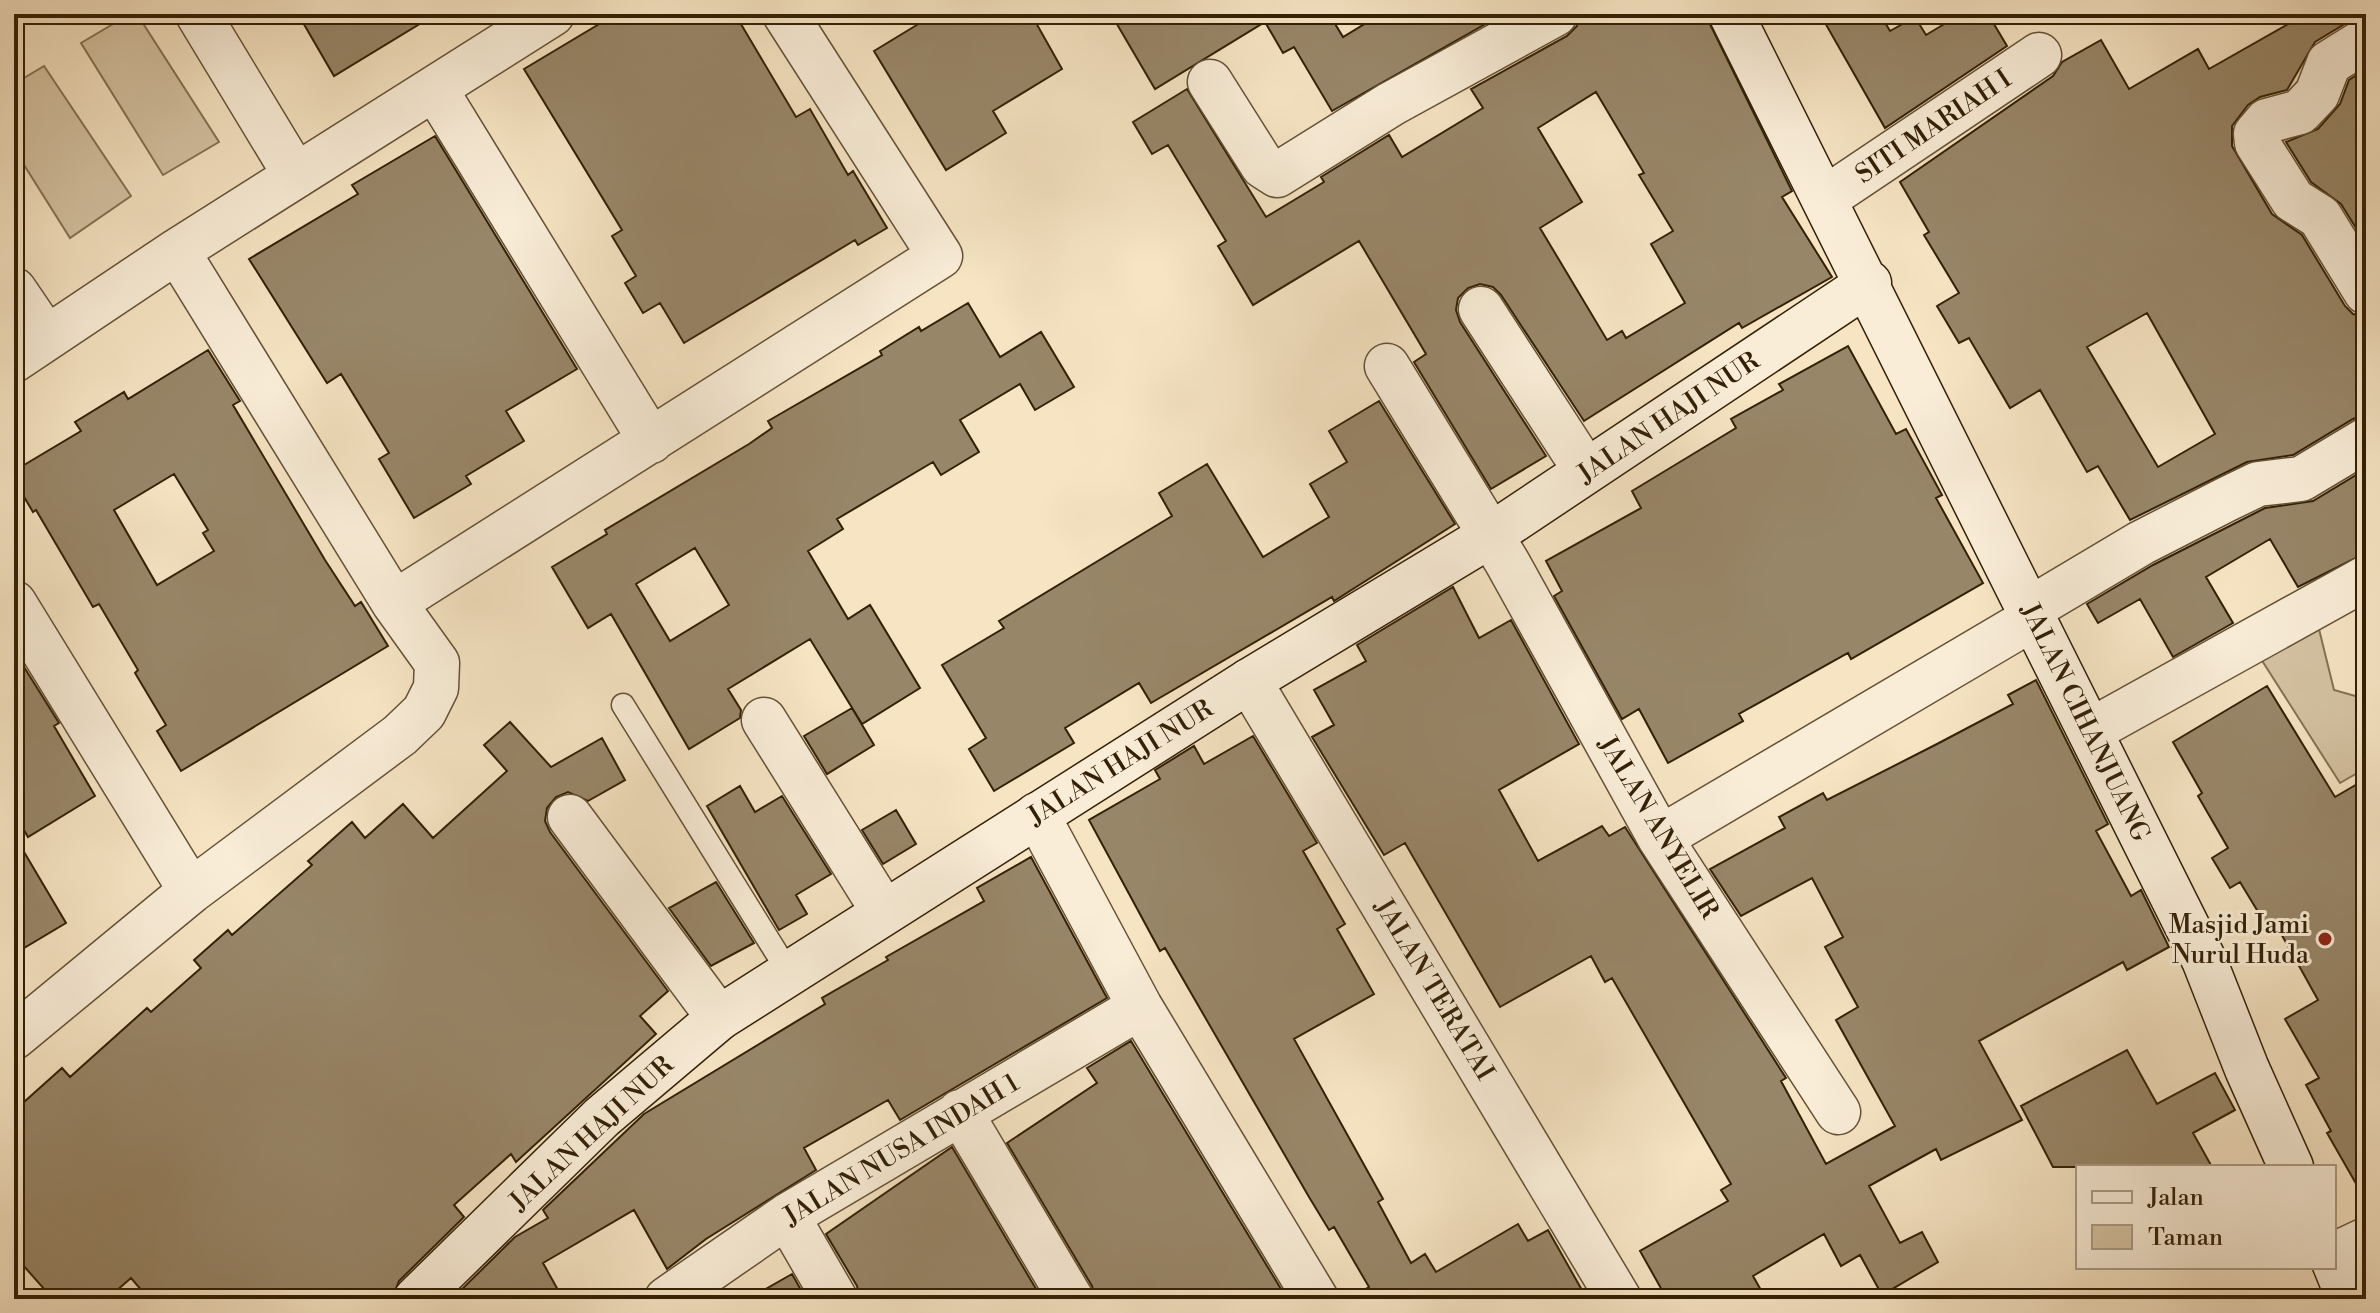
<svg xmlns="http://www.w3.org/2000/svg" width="2380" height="1313" viewBox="0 0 2380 1313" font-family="'Libre Bodoni',serif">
	<rect width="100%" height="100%" fill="#f6e4c3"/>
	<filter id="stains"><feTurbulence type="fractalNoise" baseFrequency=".0025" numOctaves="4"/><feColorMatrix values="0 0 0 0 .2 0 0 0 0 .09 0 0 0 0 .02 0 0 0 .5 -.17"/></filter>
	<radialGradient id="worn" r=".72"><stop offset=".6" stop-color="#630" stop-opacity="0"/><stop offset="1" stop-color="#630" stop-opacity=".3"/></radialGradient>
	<path fill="#d5c3a3" stroke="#847254" stroke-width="2" d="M 130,14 L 137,14 L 219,142 L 163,175 L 81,43 Z
		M 44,66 L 131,196 L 70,238 L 14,149 L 14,84 Z
		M 2317,621 L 2334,690 L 2366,699 L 2366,768 L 2340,783 L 2261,659 Z"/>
	<path fill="#988668" stroke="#332006" stroke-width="2" fill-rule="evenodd" d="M 298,14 L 436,14 L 334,76 Z
		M 616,14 L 735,14 L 796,117 L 810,109 L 848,175 L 853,171 L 887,228 L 858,245 L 855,240 L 684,343 L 660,303 L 643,313 L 625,283 L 636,276 L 612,236 L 622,230 L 524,69 Z
		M 935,14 L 1031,14 L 1062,69 L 993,111 L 1006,133 L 946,170 L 874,51 Z
		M 1111,14 L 1348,14 L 1334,22 L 1343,37 L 1381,14 L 1503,14 L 1332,111 L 1294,47 L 1283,53 L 1265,22 L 1155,89 Z
		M 1580,14 L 1705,14 L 1792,191 L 1782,197 L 1832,277 L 1742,328 L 1739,323 L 1584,421 L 1501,295 L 1493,287 L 1480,284 L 1468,288 L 1458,298 L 1456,310 L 1460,322 L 1546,456 L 1491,489 L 1414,362 L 1426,354 L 1359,241 L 1253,305 L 1218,246 L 1226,241 L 1168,145 L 1152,154 L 1133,122 L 1187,89 L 1266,217 L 1324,182 L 1321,177 L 1389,135 L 1402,157 L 1483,108 L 1471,89 L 1567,36 L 1577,26 ZM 1596,92 L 1644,173 L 1639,175 L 1673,231 L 1651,244 L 1685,303 L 1626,338 L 1622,331 L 1607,340 L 1540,228 L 1582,202 L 1538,128 Z
		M 1820,14 L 1880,14 L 1890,31 L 1915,17 L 1926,35 L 1961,14 L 1988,14 L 2007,46 L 1885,128 Z
		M 2306,14 L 2366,15 L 2353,19 L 2315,42 L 2287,90 L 2260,97 L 2248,105 L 2232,126 L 2232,146 L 2272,214 L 2302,235 L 2345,306 L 2353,314 L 2366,317 L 2366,415 L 2353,419 L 2293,455 L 2247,462 L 2130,520 L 2098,466 L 2087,472 L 2040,390 L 2010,408 L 1969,338 L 1959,343 L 1937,306 L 1959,293 L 1924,235 L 1929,232 L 1900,182 L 2053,76 L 2062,62 L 2101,40 L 2129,89 L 2198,49 L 2209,69 ZM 2147,313 L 2215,434 L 2158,467 L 2087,347 Z
		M 2366,69 L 2366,244 L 2341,204 L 2311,182 L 2286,142 L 2318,129 L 2340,104 L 2349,80 Z
		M 435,136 L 577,369 L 506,411 L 524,441 L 466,476 L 471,484 L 414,518 L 379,459 L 389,453 L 341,374 L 327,383 L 249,259 L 358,194 L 352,185 Z
		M 968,303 L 1000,357 L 1041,332 L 1074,387 L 1035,410 L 1020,384 L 960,420 L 979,452 L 941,475 L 933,462 L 837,519 L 843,529 L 808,551 L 848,619 L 870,605 L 920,688 L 862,724 L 810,639 L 728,689 L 741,710 L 740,718 L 689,749 L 611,614 L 588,628 L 552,567 L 607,534 L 605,530 L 749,444 L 772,428 L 768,421 L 882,355 L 880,351 L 919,327 L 921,331 ZM 695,548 L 729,605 L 670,641 L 636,584 Z
		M 1848,346 L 1896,434 L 1906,429 L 1942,495 L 1936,498 L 1983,583 L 1851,659 L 1848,653 L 1739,714 L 1743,721 L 1668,763 L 1639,709 L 1622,719 L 1554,596 L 1562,591 L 1546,561 L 1641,508 L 1632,491 L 1736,428 L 1731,419 L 1783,390 L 1779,384 Z
		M 208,350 L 240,401 L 233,405 L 325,560 L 355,606 L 361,602 L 388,646 L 181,771 L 157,731 L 166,725 L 135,673 L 138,670 L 99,604 L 93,607 L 36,510 L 33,512 L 14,480 L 14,471 L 81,431 L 75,422 L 124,392 L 128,399 ZM 174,474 L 208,530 L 203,533 L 214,551 L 157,585 L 114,510 Z
		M 1379,401 L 1455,524 L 1334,601 L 1332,597 L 1151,703 L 1139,683 L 1065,728 L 1074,743 L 994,791 L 969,749 L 986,738 L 942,665 L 1004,628 L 999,621 L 1172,516 L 1159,493 L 1207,464 L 1263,557 L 1329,517 L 1310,484 L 1347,462 L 1329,431 Z
		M 2366,469 L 2366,553 L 2298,587 L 2270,539 L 2206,577 L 2233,623 L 2173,657 L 2140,599 L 2098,623 L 2087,604 L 2153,565 L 2265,508 L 2313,501 Z
		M 1453,587 L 1479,638 L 1511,620 L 1579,744 L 1499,790 L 1538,861 L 1602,826 L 1609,836 L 1625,827 L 1786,1078 L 1781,1081 L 1826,1164 L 1895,1126 L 1836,1020 L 1858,1007 L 1825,947 L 1843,937 L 1812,878 L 1741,916 L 1710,869 L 1785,828 L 1779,817 L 1823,793 L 1827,800 L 1937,744 L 2013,704 L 2008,695 L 2036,680 L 2108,824 L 2096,831 L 2131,896 L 2141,890 L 2169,947 L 2127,970 L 2123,962 L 1979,1041 L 2022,1120 L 1941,1160 L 1936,1149 L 1869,1186 L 1900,1243 L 1922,1232 L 1938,1262 L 1882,1295 L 1860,1255 L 1841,1266 L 1824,1234 L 1753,1276 L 1766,1299 L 1667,1299 L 1640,1251 L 1728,1201 L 1721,1190 L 1731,1184 L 1612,978 L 1605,982 L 1591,956 L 1500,1007 L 1405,843 L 1384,855 L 1312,737 L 1334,725 L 1314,690 L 1366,661 L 1357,645 Z
		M 14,651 L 59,723 L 54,726 L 95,796 L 28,837 L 14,813 Z
		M 2267,686 L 2335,797 L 2366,779 L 2366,1201 L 2327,1133 L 2331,1131 L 2306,1085 L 2319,1078 L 2285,1019 L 2318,1000 L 2274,921 L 2266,925 L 2240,882 L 2230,888 L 2212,858 L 2228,848 L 2198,796 L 2202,793 L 2173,742 Z
		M 852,708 L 874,745 L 827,774 L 804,736 Z
		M 510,722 L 551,767 L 602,738 L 625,780 L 588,801 L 568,792 L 556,797 L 547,808 L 545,821 L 550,832 L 668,991 L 640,1016 L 656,1034 L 516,1162 L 511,1154 L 454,1205 L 464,1217 L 399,1281 L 392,1299 L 149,1299 L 131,1278 L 107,1299 L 53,1299 L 14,1255 L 14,1111 L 62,1068 L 70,1077 L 147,1008 L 151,1012 L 201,968 L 194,960 L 228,930 L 232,935 L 312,865 L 308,861 L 352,822 L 365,838 L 403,804 L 433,838 L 507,771 L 484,745 Z
		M 1253,736 L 1317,843 L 1303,851 L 1345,924 L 1337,929 L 1374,994 L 1294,1039 L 1383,1199 L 1378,1202 L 1411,1263 L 1425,1254 L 1436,1272 L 1518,1224 L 1528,1241 L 1548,1230 L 1587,1299 L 1349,1299 L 1369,1287 L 1334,1227 L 1329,1230 L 1309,1197 L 1165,948 L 1160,951 L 1089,820 L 1160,779 L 1155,770 L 1194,746 L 1204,764 Z
		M 740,786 L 755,812 L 782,796 L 831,874 L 796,895 L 807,914 L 779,930 L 707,806 Z
		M 896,810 L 916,844 L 883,864 L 862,830 Z
		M 14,835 L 66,923 L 14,954 Z
		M 1031,857 L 1107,998 L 900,1120 L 888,1100 L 804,1148 L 816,1170 L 706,1239 L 667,1269 L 634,1210 L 543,1263 L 563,1299 L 452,1299 L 515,1237 L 548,1218 L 543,1210 L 644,1114 L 825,1004 L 822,998 L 888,960 L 886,957 L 984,901 L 977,888 Z
		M 716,882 L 754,943 L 711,966 L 669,908 Z
		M 1131,1041 L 1287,1299 L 1096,1299 L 1092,1286 L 1007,1143 L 1097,1083 L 1087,1068 Z
		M 2127,1050 L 2157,1104 L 2215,1073 L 2235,1110 L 2193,1133 L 2212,1167 L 2053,1167 L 2021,1106 Z
		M 952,1147 L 1042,1299 L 860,1299 L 857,1286 L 826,1234 Z
		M 792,1274 L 806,1299 L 748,1299 Z"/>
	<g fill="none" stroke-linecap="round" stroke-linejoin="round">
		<g stroke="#645135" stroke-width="25">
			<path id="lane" d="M 623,705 L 789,973"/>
		</g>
		<g stroke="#645135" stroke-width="47">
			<path id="street" d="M 198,14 L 296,176
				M 2366,40 L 2329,63 L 2317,94 L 2300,112 L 2267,121 L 2256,134 L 2257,143 L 2293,200 L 2320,217 L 2366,292
				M 1210,82 L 1263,166 L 1277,175 L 1391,104 L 1555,14
				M 435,89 L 651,441
				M 1826,198 L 2039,55
				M 14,290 L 46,337
				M 1481,309 L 1586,471
				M 14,360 L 177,251 L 552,14
				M 1387,366 L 1507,562 L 1660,838 L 1838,1112
				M 14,603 L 191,891
				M 394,603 L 940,256 L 785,14
				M 2030,609 L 2141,543 L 2227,499 L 2258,484 L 2301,479 L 2366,440
				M 1249,681 L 1619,1299
				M 764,720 L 884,912
				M 2090,731 L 2366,578
				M 1037,815 L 1140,1007 L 1316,1299
				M 570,817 L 719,1018
				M 1660,838 L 2035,617
				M 14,1037 L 191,891 L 400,735 L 424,712 L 436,688 L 437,663 L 394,603 L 177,251
				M 960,1112 L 1071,1299
				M 787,1216 L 835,1299
				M 2334,1255 L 2366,1240
				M 667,1299 L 787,1216 L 1140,1007"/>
		</g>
		<g stroke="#332006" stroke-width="47">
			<path id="secondary" d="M 1731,14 L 2204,960 L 2247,1069 L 2291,1167
				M 2334,1262 L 2349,1299
				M 416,1299 L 602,1117 L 719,1018 L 1249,681 L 1491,535 L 1869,283"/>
		</g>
		<use href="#lane" stroke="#f9edd8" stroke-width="22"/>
		<use href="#street" stroke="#f9edd8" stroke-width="44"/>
		<use href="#secondary" stroke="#f9edd8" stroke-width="44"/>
	</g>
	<circle fill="#8f2418" stroke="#f9edd8" stroke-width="3" cx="2325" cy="939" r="8"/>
	<g text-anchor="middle" stroke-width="6" stroke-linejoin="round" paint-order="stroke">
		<g font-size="26" fill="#332006" stroke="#f9edd8">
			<text transform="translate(1933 126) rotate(-34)" y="9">SITI MARIAH I</text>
			<text transform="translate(1668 417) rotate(-34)" y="9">JALAN HAJI NUR</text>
			<text transform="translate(2086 722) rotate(64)" y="9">JALAN CIHANJUANG</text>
			<text transform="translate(1120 762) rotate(-32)" y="9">JALAN HAJI NUR</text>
			<text transform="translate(1659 827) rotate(59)" y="9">JALAN ANYELIR</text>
			<text transform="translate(1435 989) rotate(59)" y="9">JALAN TERATAI</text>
			<text transform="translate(591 1133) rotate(-43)" y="9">JALAN HAJI NUR</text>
			<text transform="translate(901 1149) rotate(-31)" y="9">JALAN NUSA INDAH 1</text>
		</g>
		<g font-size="26" fill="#332006" stroke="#f9edd8" text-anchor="end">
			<text x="2309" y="933">Masjid Jami<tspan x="2309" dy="30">Nurul Huda</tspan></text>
		</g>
	</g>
	<rect width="2380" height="1313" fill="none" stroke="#f6e4c3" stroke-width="48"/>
	<rect x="16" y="16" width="2348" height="1281" fill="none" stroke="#332006" stroke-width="4"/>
	<rect x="24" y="24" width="2332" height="1265" fill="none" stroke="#332006" stroke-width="2"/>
	<rect x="2076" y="1165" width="260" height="104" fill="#f9edd8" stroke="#aa9b84" stroke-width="2"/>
	<rect x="2092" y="1191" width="40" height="12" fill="#f9edd8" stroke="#aa9b84" stroke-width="2"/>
	<text x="2148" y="1205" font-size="24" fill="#332006">Jalan</text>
	<rect x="2092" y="1225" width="40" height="24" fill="#d5c3a3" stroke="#aa9b84" stroke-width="2"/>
	<text x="2148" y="1245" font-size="24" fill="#332006">Taman</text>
	<rect width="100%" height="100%" filter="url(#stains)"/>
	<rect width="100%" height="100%" fill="url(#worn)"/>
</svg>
